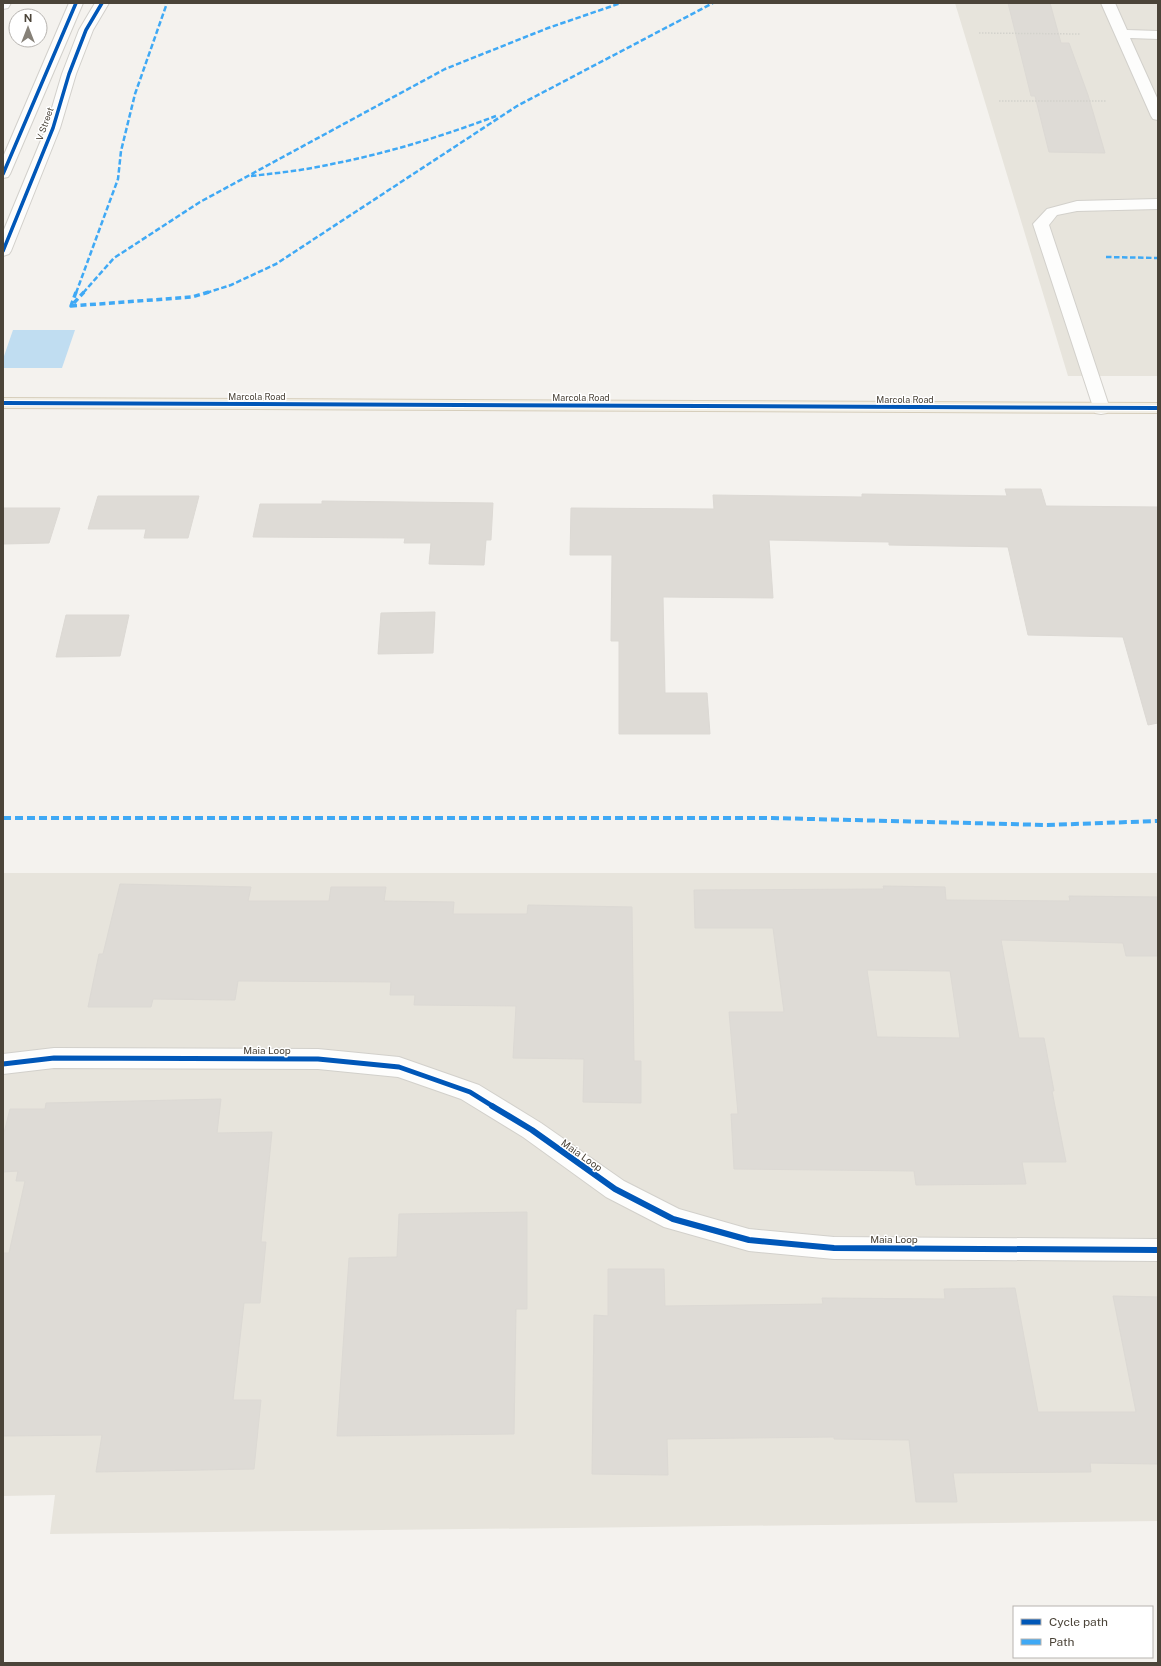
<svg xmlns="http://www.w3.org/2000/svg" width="1161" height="1666" viewBox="0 0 1161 1666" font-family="'Public Sans',sans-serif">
	<rect width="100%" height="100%" fill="#f4f2ee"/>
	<path fill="#e7e4dc" d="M 955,3 L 1158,3 L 1158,376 L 1068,376 Z
		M 3,873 L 1158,873 L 1158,1521 L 50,1534 L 55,1495 L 3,1496 Z"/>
	<path fill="#c0ddf1" d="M 13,330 L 75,330 L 62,368 L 3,368 L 3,359 Z"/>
	<path fill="#dedbd6" stroke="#dcd9d4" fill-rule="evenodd" d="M 1008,3 L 1050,3 L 1061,43 L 1069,43 L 1088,95 L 1105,153 L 1049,152 L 1035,96 L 1031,96 Z
		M 1005,489 L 1041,489 L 1046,506 L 1158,507 L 1158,723 L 1148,725 L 1123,637 L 1028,635 L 1008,547 L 889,545 L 889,542 L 769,540 L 773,598 L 663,597 L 665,693 L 707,693 L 710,734 L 619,734 L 619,641 L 611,641 L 612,555 L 570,555 L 571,508 L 714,509 L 713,495 L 862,497 L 862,494 L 1007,496 Z
		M 98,496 L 199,496 L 188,538 L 144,538 L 146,529 L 88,529 Z
		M 322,501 L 493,503 L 491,540 L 486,540 L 484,565 L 429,564 L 431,543 L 404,543 L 405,538 L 253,537 L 260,504 L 322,504 Z
		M 3,508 L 60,508 L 49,543 L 3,544 Z
		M 435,612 L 433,653 L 378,654 L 381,613 Z
		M 66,615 L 129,615 L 120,656 L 56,657 Z
		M 120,884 L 251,887 L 248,901 L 329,901 L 331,887 L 386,887 L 384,901 L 454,902 L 453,914 L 527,914 L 528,905 L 632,907 L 634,1061 L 641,1061 L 641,1103 L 583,1102 L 584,1059 L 513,1058 L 516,1006 L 414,1005 L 415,995 L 390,995 L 391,982 L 238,981 L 235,1000 L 153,999 L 151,1007 L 88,1007 L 99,954 L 103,954 Z
		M 883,886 L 945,887 L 946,900 L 1070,901 L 1069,896 L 1158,897 L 1158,956 L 1126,956 L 1123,943 L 1001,940 L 1019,1038 L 1044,1038 L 1054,1091 L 1052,1091 L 1066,1162 L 1022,1162 L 1026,1184 L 916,1185 L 914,1171 L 734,1169 L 731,1114 L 738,1114 L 729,1012 L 784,1012 L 773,928 L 695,928 L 694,890 L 884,889 ZM 867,970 L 950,971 L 960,1038 L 877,1037 Z
		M 221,1099 L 217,1133 L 272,1132 L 261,1242 L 266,1242 L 260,1303 L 244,1303 L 233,1400 L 261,1400 L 254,1469 L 96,1472 L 102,1435 L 3,1436 L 3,1253 L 9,1253 L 25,1181 L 16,1181 L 18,1171 L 3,1172 L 3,1137 L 10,1109 L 45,1109 L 46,1103 Z
		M 527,1212 L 527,1309 L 516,1309 L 514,1434 L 337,1436 L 349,1258 L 397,1257 L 399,1214 Z
		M 608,1269 L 664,1269 L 665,1306 L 823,1304 L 822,1298 L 945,1299 L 944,1289 L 1015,1288 L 1038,1412 L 1136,1412 L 1113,1296 L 1158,1297 L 1158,1464 L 1090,1463 L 1091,1472 L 953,1473 L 957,1502 L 916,1502 L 909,1440 L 834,1439 L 834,1437 L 667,1439 L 668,1475 L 592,1474 L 594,1315 L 608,1316 Z"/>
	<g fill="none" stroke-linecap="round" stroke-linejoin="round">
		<g stroke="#d2d0cb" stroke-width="2">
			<path id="minor" d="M 3,3 L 11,3 L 8,8 L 3,9 Z
				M 69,3 L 83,3 L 10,174 L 8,177 L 3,178 L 3,157 Z
				M 95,3 L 109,3 L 93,30 L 76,74 L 60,128 L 11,251 L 9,254 L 3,256 L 3,232 L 46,128 L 62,74 L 79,30 Z
				M 1101,3 L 1115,3 L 1127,30 L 1158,31 L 1158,39 L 1130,38 L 1158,100 L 1158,120 L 1153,119 L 1151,116 Z
				M 1158,199 L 1158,209 L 1077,211 L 1057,215 L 1049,225 L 1110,409 L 1107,413 L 1101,414 L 1095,413 L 1033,224 L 1047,209 L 1077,201 Z
				M 54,1048 L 318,1049 L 399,1057 L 479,1085 L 541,1123 L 624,1181 L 679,1209 L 749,1229 L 834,1237 L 1158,1239 L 1158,1261 L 834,1259 L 749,1251 L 664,1227 L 606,1197 L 523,1137 L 461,1099 L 398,1077 L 318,1069 L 54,1068 L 3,1074 L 3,1054 Z"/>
		</g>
		<g stroke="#d6cebb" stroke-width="2">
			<path id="major" d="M 3,398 L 1158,403 L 1158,413 L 3,408 Z"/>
		</g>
		<path stroke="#d3d2cc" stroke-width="1.5" stroke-dasharray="1.5 1.5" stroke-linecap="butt" d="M 979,33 L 1080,34
			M 999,101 L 1107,101"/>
		<use href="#minor" fill="#fdfdfc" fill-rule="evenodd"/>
		<use href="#major" fill="#f2efe6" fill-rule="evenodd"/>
		<path stroke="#3fa9f5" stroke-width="2.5" stroke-dasharray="5.5 2.5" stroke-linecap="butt" d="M 251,176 C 278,173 306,170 332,164 C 388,153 443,136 496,116
			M 1106,257 L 1158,258
			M 76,293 L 118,179 L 121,151 L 135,94 L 167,3
			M 83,293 L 114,258 L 200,202 L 445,69 L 548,28 L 621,3
			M 206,293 L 231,285 L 276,264 L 517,106 L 713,3"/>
		<path stroke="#3fa9f5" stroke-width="3.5" stroke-dasharray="6 3.5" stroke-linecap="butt" d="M 76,292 L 71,306 L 84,292
			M 71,306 L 192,297 L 209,292"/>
		<path stroke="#3fa9f5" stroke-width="4" stroke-dasharray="8 4" stroke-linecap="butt" d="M 3,818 L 772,818 L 1047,825 L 1158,821"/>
		<g stroke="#fff" stroke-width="5">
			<path id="cycleway-far3" d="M 3,174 L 76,3
				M 3,251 L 53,128 L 69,74 L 86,30 L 102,3"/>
		</g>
		<g stroke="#fff" stroke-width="6">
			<path id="cycleway-far2" d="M 3,403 L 1158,408"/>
		</g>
		<g stroke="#fff" stroke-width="8">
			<path id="cycleway-far1" d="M 3,1064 L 54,1058 L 318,1059 L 399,1067 L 470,1092 L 494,1107"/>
		</g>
		<g stroke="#fff" stroke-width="9">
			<path id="cycleway" d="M 492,1106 L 532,1130 L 615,1189 L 673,1219 L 749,1240 L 834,1248 L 1158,1250"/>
		</g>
		<use href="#cycleway-far3" stroke="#0057b8" stroke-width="3.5"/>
		<use href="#cycleway-far2" stroke="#0057b8" stroke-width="4"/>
		<use href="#cycleway-far1" stroke="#0057b8" stroke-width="5"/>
		<use href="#cycleway" stroke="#0057b8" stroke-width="6"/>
	</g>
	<g text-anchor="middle" stroke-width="3" stroke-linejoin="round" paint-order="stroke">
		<g font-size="9" fill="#4b4439" stroke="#fff">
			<text transform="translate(45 124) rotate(-70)" y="3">V Street</text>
			<text x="257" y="400">Marcola Road</text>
			<text x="581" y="401">Marcola Road</text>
			<text x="905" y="403">Marcola Road</text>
		</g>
		<g font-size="10" fill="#4b4439" stroke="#fff">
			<text x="267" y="1054">Maia Loop</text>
			<text transform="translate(582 1155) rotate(35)" y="4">Maia Loop</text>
			<text x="894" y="1243">Maia Loop</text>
		</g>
	</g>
	<rect width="1161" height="1666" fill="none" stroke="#4b4439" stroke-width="8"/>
	<rect x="1013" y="1606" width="140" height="52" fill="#ffffff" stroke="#b7b4b0"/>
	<rect x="1021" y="1619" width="20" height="6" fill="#0057b8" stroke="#b7b4b0"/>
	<text x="1049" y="1626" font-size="12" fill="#4b4439">Cycle path</text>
	<rect x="1021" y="1639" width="20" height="6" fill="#3fa9f5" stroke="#b7b4b0"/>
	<text x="1049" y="1646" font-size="12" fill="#4b4439">Path</text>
	<g transform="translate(28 28)"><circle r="19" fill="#ffffff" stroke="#b7b4b0"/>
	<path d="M0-3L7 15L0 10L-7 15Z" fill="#868178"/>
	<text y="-6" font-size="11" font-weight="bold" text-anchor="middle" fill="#4b4439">N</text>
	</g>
</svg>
